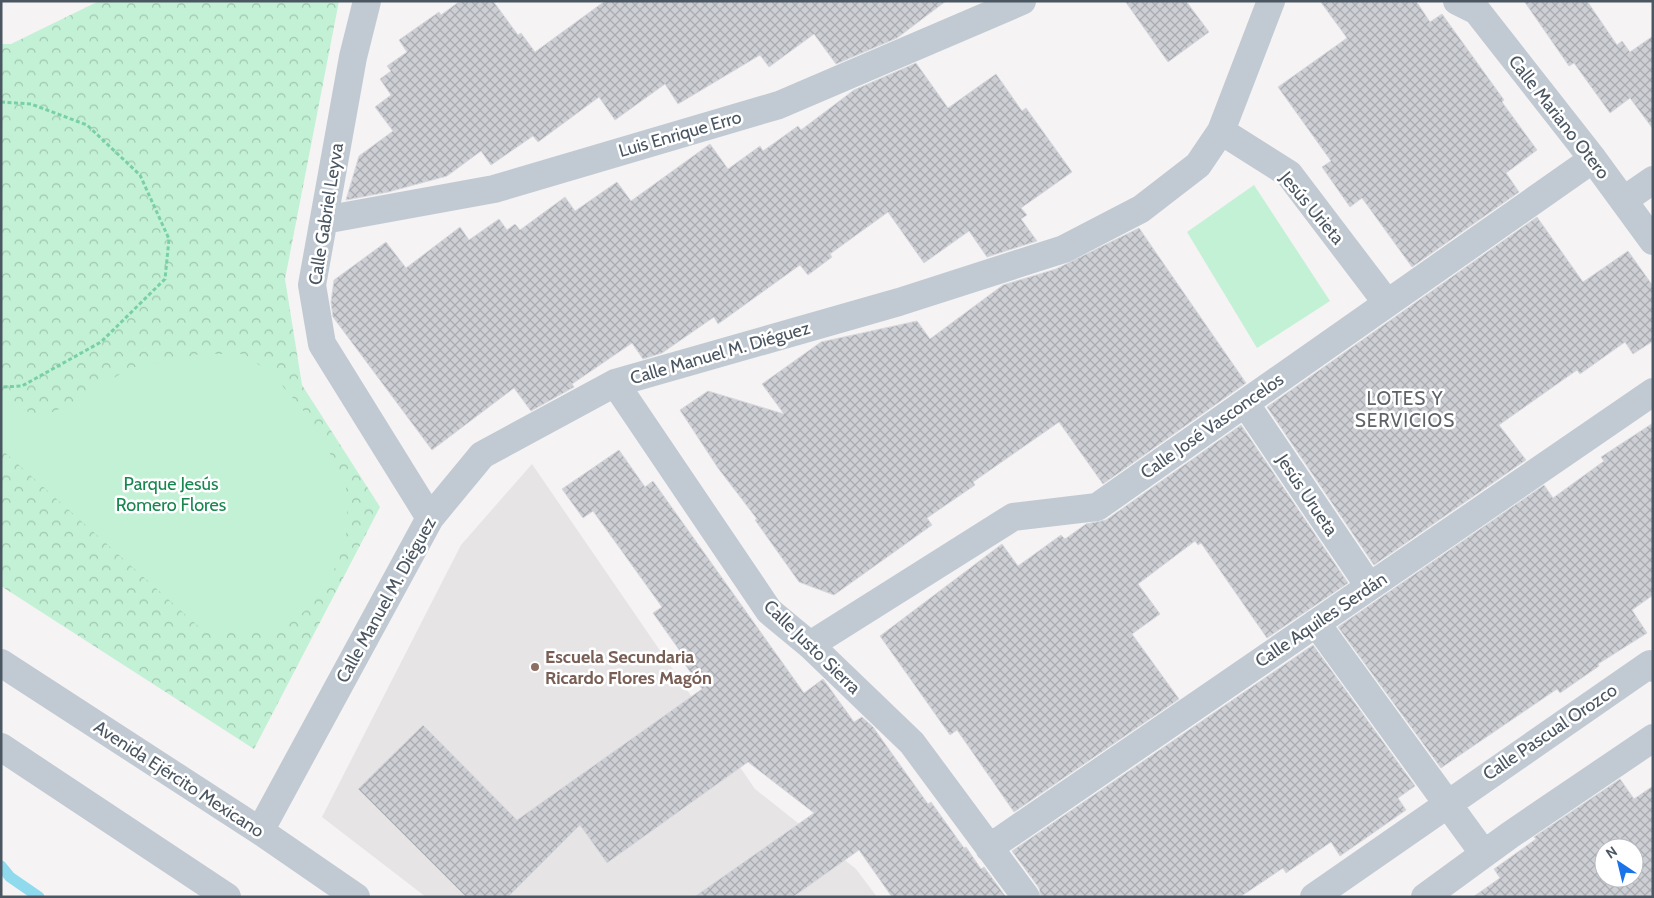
<svg xmlns="http://www.w3.org/2000/svg" width="1654" height="898" viewBox="0 0 1654 898" font-family="Cabin,sans-serif">
	<defs>
		<pattern id="forest-crowns" width="20" height="18" patternUnits="userSpaceOnUse" patternTransform="scale(1.25)"><rect width="20" height="18" fill="#c3f1d5"/><path d="M2 6a3 3 0 1 1 6 0M12 15a3 3 0 1 1 6 0" fill="none" stroke="#a0c6b0"/></pattern>
		<pattern id="building-cross-hatch" width="8" height="8" patternUnits="userSpaceOnUse" patternTransform="scale(1.25)"><rect width="8" height="8" fill="#cdcfd5"/><path d="M0 0l8 8M0 8l8-8" fill="none" stroke="#a8abb0"/></pattern>
	</defs>
	<rect width="100%" height="100%" fill="#f5f3f3"/>
	<path fill="#e6e4e5" d="M 532,464 L 755,789 L 856,869 L 877,897 L 426,897 L 322,817 L 461,545 Z"/>
	<path fill="url(#forest-crowns)" d="M 99,1 L 339,1 L 285,279 L 302,385 L 380,507 L 254,749 L 1,586 L 1,44 L 11,44 Z"/>
	<path fill="#c3f1d5" d="M 1254,185 L 1330,301 L 1257,348 L 1187,232 Z
		M 201,354 L 244,354 L 272,374 L 303,410 L 325,443 L 346,487 L 348,527 L 338,563 L 310,607 L 279,630 L 244,632 L 198,626 L 1,449 L 1,393 L 38,419 L 80,399 L 130,368 Z"/>
	<g fill="none" stroke-linecap="round" stroke-linejoin="round">
		<path stroke="#90daee" stroke-width="11" d="M 1,866 L 10,877 L 39,897"/>
	</g>
	<path fill="url(#building-cross-hatch)" stroke="#d7d9de" fill-rule="evenodd" d="M 460,1 L 493,1 L 518,35 L 521,33 L 535,52 L 605,1 L 946,1 L 897,38 L 836,64 L 814,34 L 769,67 L 760,55 L 678,104 L 665,84 L 615,120 L 599,97 L 538,142 L 533,136 L 491,165 L 481,151 L 447,176 L 388,192 L 346,200 L 359,156 L 393,131 L 375,107 L 391,95 L 380,79 L 391,71 L 387,66 L 407,52 L 399,40 L 439,12 L 441,15 Z
		M 1125,1 L 1186,1 L 1209,32 L 1168,62 Z
		M 1320,1 L 1416,1 L 1430,22 L 1442,14 L 1504,100 L 1502,102 L 1537,150 L 1506,173 L 1519,192 L 1412,267 L 1362,198 L 1350,207 L 1322,167 L 1331,161 L 1278,87 L 1347,38 Z
		M 1524,1 L 1587,1 L 1617,45 L 1622,41 L 1630,52 L 1653,36 L 1653,129 L 1630,98 L 1610,113 L 1574,63 L 1569,66 Z
		M 916,63 L 948,108 L 996,74 L 1022,111 L 1026,108 L 1072,172 L 1021,208 L 1027,215 L 1021,219 L 1037,241 L 987,257 L 969,231 L 924,263 L 888,212 L 830,254 L 832,257 L 808,275 L 800,265 L 718,324 L 714,317 L 662,353 L 643,359 L 632,343 L 572,384 L 574,387 L 531,411 L 514,388 L 432,450 L 333,317 L 331,302 L 334,280 L 386,242 L 406,268 L 460,227 L 469,240 L 499,219 L 507,230 L 515,224 L 520,230 L 565,197 L 575,211 L 617,182 L 631,201 L 710,144 L 728,169 L 760,146 L 763,151 L 798,126 L 801,130 L 854,90 Z
		M 1537,217 L 1583,282 L 1628,251 L 1653,286 L 1653,341 L 1633,354 L 1625,342 L 1580,374 L 1577,370 L 1499,425 L 1526,460 L 1374,565 L 1267,407 Z
		M 1139,228 L 1246,383 L 1103,484 L 1059,422 L 973,482 L 975,485 L 927,518 L 932,525 L 834,595 L 799,582 L 755,520 L 757,519 L 718,468 L 680,410 L 708,391 L 784,414 L 762,384 L 821,342 L 917,321 L 930,339 L 1003,285 L 1056,269 Z
		M 1653,423 L 1653,595 L 1632,610 L 1647,633 L 1598,664 L 1599,666 L 1560,693 L 1557,689 L 1441,768 L 1338,627 L 1544,485 L 1553,498 L 1604,461 L 1601,457 Z
		M 1241,425 L 1348,583 L 1267,638 L 1201,543 L 1198,545 L 1195,541 L 1138,584 L 1160,614 L 1132,634 L 1179,699 L 1014,812 L 957,730 L 950,735 L 880,636 L 1002,544 L 1018,566 L 1061,535 L 1065,539 L 1086,524 L 1106,520 Z
		M 619,450 L 645,487 L 653,481 L 804,693 L 823,679 L 854,722 L 862,717 L 873,727 L 928,804 L 931,802 L 964,848 L 966,847 L 981,869 L 984,867 L 1006,897 L 892,897 L 859,850 L 793,897 L 694,897 L 814,813 L 748,762 L 607,863 L 580,825 L 508,897 L 466,897 L 358,789 L 423,725 L 517,820 L 702,689 L 682,660 L 685,658 L 653,613 L 662,607 L 593,511 L 583,518 L 562,489 Z
		M 1313,645 L 1415,786 L 1398,798 L 1406,810 L 1340,856 L 1331,842 L 1286,873 L 1283,868 L 1240,897 L 1041,897 L 1039,888 L 1012,851 Z
		M 1620,779 L 1634,799 L 1653,786 L 1653,897 L 1473,897 L 1500,878 L 1494,869 L 1536,839 L 1534,837 ZM 1604,848 L 1634,848 L 1634,878 L 1604,878 Z"/>
	<g fill="none" stroke-linecap="round" stroke-linejoin="round">
		<path stroke="#7ad0a6" stroke-width="3" stroke-dasharray="4 2.5" stroke-linecap="butt" d="M 1,102 L 31,104 L 87,125 L 140,175 L 169,239 L 165,279 L 101,342 L 22,386 L 1,387"/>
		<path stroke="#c1cad2" stroke-width="28" d="M 367,1 L 353,57 L 312,285 L 322,344 L 430,518
			M 1457,1 L 1477,11 L 1593,159 L 1653,241
			M 1221,131 L 1289,174 L 1387,303
			M 1624,200 L 1653,180
			M 324,220 L 494,189 L 779,105 L 1022,1
			M 615,383 L 769,611 L 810,645 L 912,743 L 1026,897
			M 1245,403 L 1369,586
			M 1316,623 L 1484,854
			M 810,645 L 1013,517 L 1097,507 L 1593,159
			M 1,663 L 260,831 L 356,897
			M 1,747 L 227,897
			M 260,831 L 430,518 L 482,455 L 615,383 L 899,302 L 1064,249 L 1141,209 L 1198,165 L 1221,131 L 1271,1
			M 989,848 L 1653,392
			M 1314,897 L 1650,664 L 1653,668
			M 1425,897 L 1510,835 L 1653,738"/>
	</g>
	<circle fill="#8d6e63" stroke="#fff" stroke-width="2" cx="535" cy="667" r="5"/>
	<g text-anchor="middle" stroke-width="5" stroke-linejoin="round" paint-order="stroke">
		<g font-size="18" fill="#4a5661" stroke="#fff">
			<text transform="translate(1559 117) rotate(52)" y="6">Calle Mariano Otero</text>
			<text transform="translate(680 134) rotate(-16)" y="6">Luis Enrique Erro</text>
			<text transform="translate(1312 208) rotate(50)" y="6">Jesús Urieta</text>
			<text transform="translate(326 214) rotate(-81)" y="6">Calle Gabriel Leyva</text>
			<text transform="translate(720 353) rotate(-16)" y="6">Calle Manuel M. Diéguez</text>
			<text transform="translate(1212 426) rotate(-35)" y="6">Calle José Vasconcelos</text>
			<text transform="translate(1307 495) rotate(56)" y="6">Jesús Urueta</text>
			<text transform="translate(386 600) rotate(-61)" y="6">Calle Manuel M. Diéguez</text>
			<text transform="translate(1321 620) rotate(-34)" y="6">Calle Aquiles Serdán</text>
			<text transform="translate(812 647) rotate(44)" y="6">Calle Justo Sierra</text>
			<text transform="translate(1550 732) rotate(-34)" y="6">Calle Pascual Orozco</text>
			<text transform="translate(179 779) rotate(33)" y="6">Avenida Ejército Mexicano</text>
		</g>
		<g font-size="18" fill="#17864f" stroke="#fff">
			<text x="171" y="490">Parque Jesús<tspan x="171" dy="21">Romero Flores</tspan></text>
		</g>
		<g font-size="18" font-weight="bold" fill="#785e54" stroke="#fff" text-anchor="start">
			<text x="545" y="663">Escuela Secundaria<tspan x="545" dy="21">Ricardo Flores Magón</tspan></text>
		</g>
		<g font-size="19" letter-spacing="1" fill="#5f6368" stroke="#fff">
			<text x="1405" y="405">LOTES Y<tspan x="1405" dy="22">SERVICIOS</tspan></text>
		</g>
	</g>
	<rect width="1654" height="898" fill="none" stroke="#4a5661" stroke-width="5"/>
	<g transform="translate(1619 863) rotate(325)"><circle r="24" fill="#ffffff" stroke="#b7bbc0"/>
	<path d="M0-4L9 19L0 12L-9 19Z" fill="#1a73e8"/>
	<text y="-8" font-size="14" font-weight="bold" text-anchor="middle" fill="#4a5661">N</text>
	</g>
</svg>
